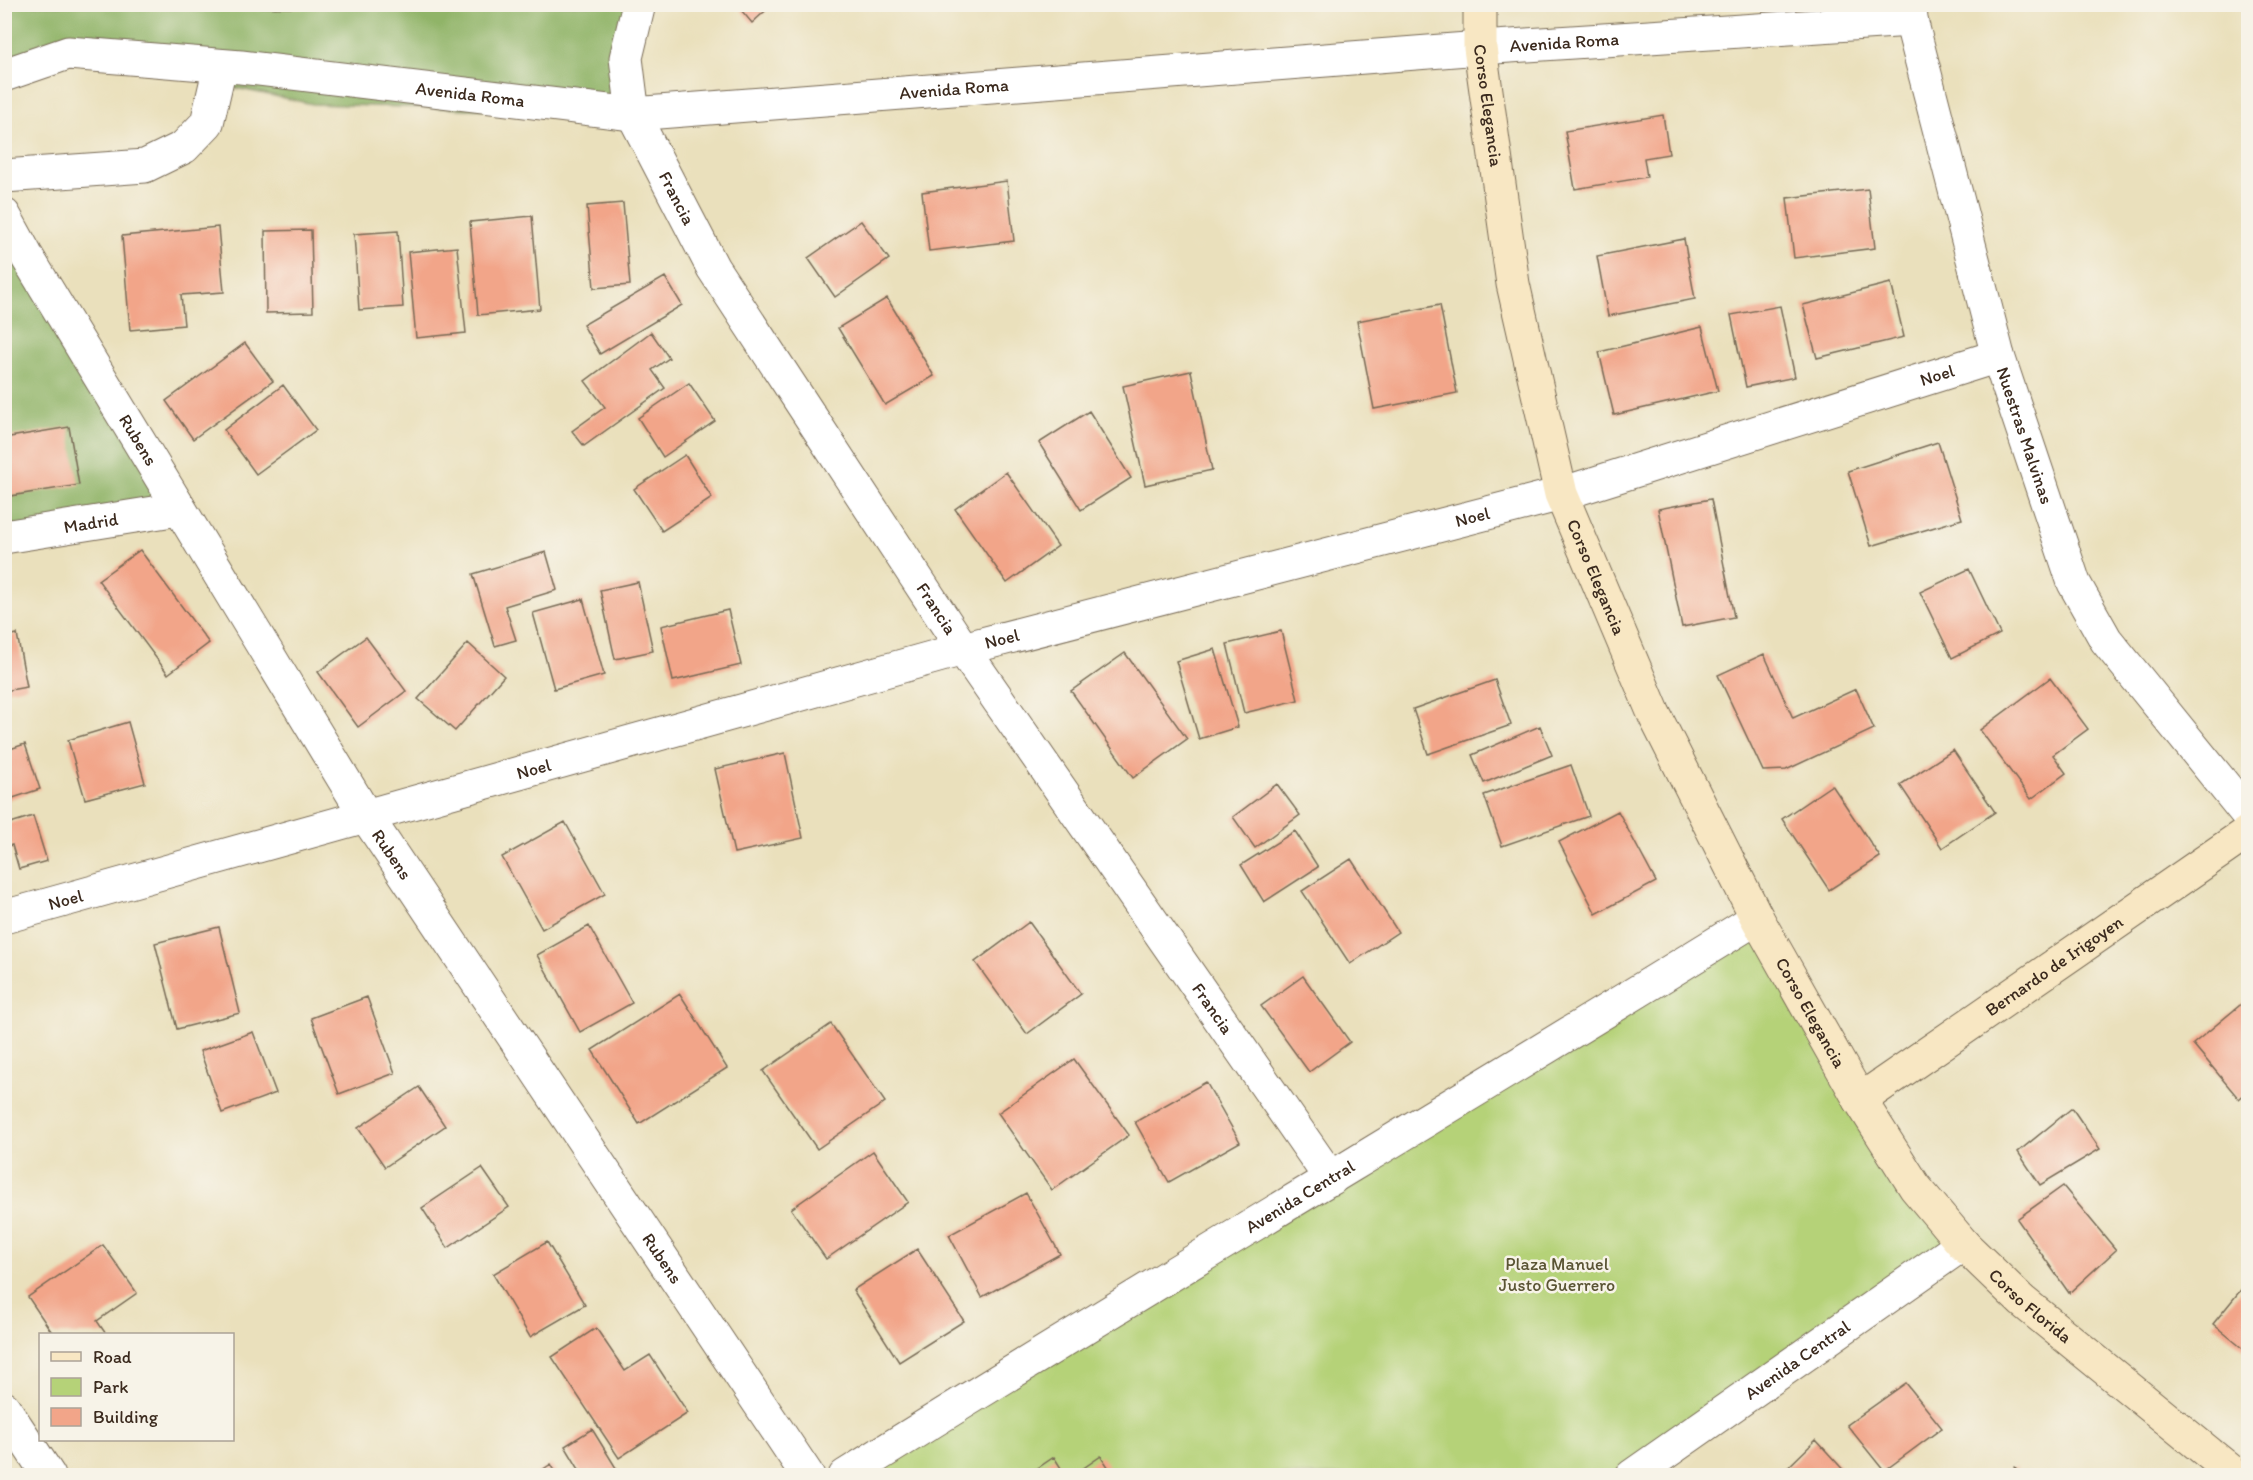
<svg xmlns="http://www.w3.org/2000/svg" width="2253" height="1480" viewBox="0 0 2253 1480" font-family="Itim,sans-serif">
	<rect width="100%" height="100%" fill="#f7f3e8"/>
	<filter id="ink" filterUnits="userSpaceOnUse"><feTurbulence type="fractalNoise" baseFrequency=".0167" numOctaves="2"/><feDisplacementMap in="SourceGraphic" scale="12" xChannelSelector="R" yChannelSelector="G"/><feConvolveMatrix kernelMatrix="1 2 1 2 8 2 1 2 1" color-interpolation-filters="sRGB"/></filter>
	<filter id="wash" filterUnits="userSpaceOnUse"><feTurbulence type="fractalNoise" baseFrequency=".008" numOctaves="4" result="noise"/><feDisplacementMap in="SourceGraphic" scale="24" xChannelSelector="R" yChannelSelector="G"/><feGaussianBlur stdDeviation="1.35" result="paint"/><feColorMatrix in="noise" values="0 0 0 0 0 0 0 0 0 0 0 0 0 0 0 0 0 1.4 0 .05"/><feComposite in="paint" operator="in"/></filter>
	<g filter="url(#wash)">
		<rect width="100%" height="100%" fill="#eae0bc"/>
		<path fill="#b5d278" stroke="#787e4b" stroke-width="1.5" d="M 1757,918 L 1963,1244 L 1623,1475 L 846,1476 Z"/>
		<path fill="#90b468" stroke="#666f43" stroke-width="1.5" d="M 5,5 L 639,5 L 633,114 L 313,104 L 69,53 L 5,75 Z
			M 5,206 L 179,509 L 5,537 Z"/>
		<g id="blocks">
			<path fill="#f2a589" d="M 226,4 L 303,4 L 303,8 L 225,7 Z
				M 736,4 L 773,4 L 752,23 Z
				M 1663,115 L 1669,154 L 1644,158 L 1647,177 L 1575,189 L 1565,131 Z
				M 1007,181 L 1014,241 L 929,251 L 922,192 Z
				M 1868,189 L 1875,248 L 1794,258 L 1787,198 Z
				M 623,203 L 630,285 L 594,288 L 587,206 Z
				M 532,216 L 540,309 L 478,315 L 470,222 Z
				M 861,221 L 889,259 L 835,297 L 808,258 Z
				M 218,227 L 224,292 L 181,295 L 184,325 L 130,330 L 122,236 Z
				M 311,230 L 313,312 L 266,313 L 265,231 Z
				M 398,231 L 403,307 L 359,310 L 354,234 Z
				M 1684,239 L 1695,299 L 1608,316 L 1597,256 Z
				M 457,247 L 466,333 L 416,338 L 408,252 Z
				M 665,277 L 682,305 L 600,354 L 583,325 Z
				M 1891,283 L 1904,337 L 1817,358 L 1803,305 Z
				M 887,298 L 934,376 L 885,405 L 838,328 Z
				M 1440,305 L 1457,393 L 1374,409 L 1357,321 Z
				M 1780,306 L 1795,377 L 1746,387 L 1731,315 Z
				M 1702,327 L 1718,391 L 1614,415 L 1599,352 Z
				M 651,332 L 669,358 L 652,370 L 665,388 L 584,446 L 572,431 L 605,407 L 585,381 Z
				M 245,343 L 273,381 L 193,439 L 166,401 Z
				M 1191,371 L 1212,470 L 1145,485 L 1123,386 Z
				M 689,383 L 715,421 L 663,457 L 638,418 Z
				M 283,385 L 316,430 L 256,474 L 224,430 Z
				M 1089,411 L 1131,478 L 1081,510 L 1039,443 Z
				M 69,427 L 79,485 L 4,497 L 4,438 Z
				M 1938,442 L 1962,519 L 1871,546 L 1848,471 Z
				M 685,455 L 712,498 L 662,531 L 634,489 Z
				M 1006,472 L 1058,546 L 1007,583 L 955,509 Z
				M 1711,499 L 1734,617 L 1682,627 L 1658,509 Z
				M 140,550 L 209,643 L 168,674 L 98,580 Z
				M 546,552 L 557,590 L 505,606 L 516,640 L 495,646 L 473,574 Z
				M 1969,569 L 2000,634 L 1952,658 L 1920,592 Z
				M 638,582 L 653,651 L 615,659 L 600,590 Z
				M 583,599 L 604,675 L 554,689 L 533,613 Z
				M 728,610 L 741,665 L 673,681 L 661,626 Z
				M 1281,631 L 1298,700 L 1244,713 L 1227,644 Z
				M 17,634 L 27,687 L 4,691 L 4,637 Z
				M 366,637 L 406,691 L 358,727 L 318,672 Z
				M 468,643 L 504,676 L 455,731 L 418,699 Z
				M 1215,649 L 1238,727 L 1199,739 L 1176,661 Z
				M 1125,653 L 1187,739 L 1133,778 L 1071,691 Z
				M 1764,654 L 1793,718 L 1856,689 L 1874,729 L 1786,770 L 1763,771 L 1718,675 Z
				M 2050,678 L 2088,729 L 2053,755 L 2066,773 L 2031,799 L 1980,730 Z
				M 1495,680 L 1511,725 L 1428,754 L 1413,709 Z
				M 128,722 L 145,783 L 85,799 L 68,740 Z
				M 1540,726 L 1552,755 L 1484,783 L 1472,755 Z
				M 25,744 L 40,789 L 4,801 L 4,751 Z
				M 1953,750 L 1995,812 L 1942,848 L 1900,785 Z
				M 785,753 L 803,838 L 734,853 L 715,769 Z
				M 1571,765 L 1589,816 L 1502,846 L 1484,795 Z
				M 1277,784 L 1300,815 L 1255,848 L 1233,817 Z
				M 1832,785 L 1880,857 L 1829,890 L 1782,819 Z
				M 1618,811 L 1656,882 L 1596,914 L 1559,842 Z
				M 33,816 L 47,861 L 19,869 L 12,845 L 4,847 L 4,825 Z
				M 565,822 L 605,894 L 542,929 L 502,857 Z
				M 1295,831 L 1318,867 L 1264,902 L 1241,865 Z
				M 1351,859 L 1398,932 L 1350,964 L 1302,891 Z
				M 1029,922 L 1081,994 L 1027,1034 L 975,962 Z
				M 589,926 L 632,1003 L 580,1032 L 537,955 Z
				M 219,927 L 240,1013 L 177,1029 L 155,943 Z
				M 1303,976 L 1350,1042 L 1309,1072 L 1261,1006 Z
				M 680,994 L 727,1068 L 639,1124 L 592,1050 Z
				M 367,997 L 395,1073 L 339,1094 L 311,1018 Z
				M 2245,1001 L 2248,1004 L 2248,1091 L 2239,1099 L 2193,1044 Z
				M 831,1024 L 885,1102 L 817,1149 L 763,1071 Z
				M 253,1032 L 276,1093 L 222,1113 L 200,1051 Z
				M 1074,1059 L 1129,1135 L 1052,1190 L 998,1113 Z
				M 1206,1082 L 1240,1142 L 1169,1182 L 1135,1122 Z
				M 419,1087 L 445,1126 L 385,1167 L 358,1128 Z
				M 2072,1108 L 2100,1149 L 2040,1185 L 2018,1152 Z
				M 873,1151 L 908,1202 L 826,1259 L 791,1209 Z
				M 482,1168 L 509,1207 L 448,1248 L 422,1208 Z
				M 2063,1186 L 2116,1250 L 2069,1293 L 2017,1219 Z
				M 1026,1193 L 1060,1254 L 982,1297 L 949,1235 Z
				M 547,1242 L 585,1305 L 530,1337 L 493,1274 Z
				M 103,1245 L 137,1293 L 97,1321 L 106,1334 L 53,1334 L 28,1297 Z
				M 917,1249 L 964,1321 L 899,1362 L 853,1290 Z
				M 2248,1281 L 2248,1353 L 2213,1324 Z
				M 596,1328 L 625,1371 L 650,1355 L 688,1413 L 619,1458 L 552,1357 Z
				M 1906,1383 L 1942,1428 L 1884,1471 L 1847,1425 Z
				M 592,1429 L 621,1476 L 583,1476 L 565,1446 Z
				M 1816,1440 L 1849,1476 L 1779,1476 Z
				M 1101,1456 L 1114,1476 L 1072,1476 Z
				M 1054,1457 L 1066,1476 L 1026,1476 Z
				M 551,1464 L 558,1476 L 533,1476 Z
				M 2015,1467 L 2022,1476 L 2005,1476 Z"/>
		</g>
	</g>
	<g filter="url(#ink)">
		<use href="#blocks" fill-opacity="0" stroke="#786a55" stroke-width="1.5"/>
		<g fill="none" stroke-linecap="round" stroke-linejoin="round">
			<g stroke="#786a55" stroke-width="35">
				<g id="street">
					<path id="s1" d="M 639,4 L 626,58 L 633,114 L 713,268 L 963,649 L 1331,1179"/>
					<path id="s2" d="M 1910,4 L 1911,20 L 1998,356 L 2074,583 L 2106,640 L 2248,815"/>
					<path id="s3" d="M 4,75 L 68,53 L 241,67 L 633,114 L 1480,48 L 1911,20"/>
					<path d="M 4,176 L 145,166 L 184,147 L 207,123 L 220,66"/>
					<path id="s4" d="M 4,215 L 26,255 L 366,816 L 808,1476"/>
					<path id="s5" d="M 4,537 L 179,509"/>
					<path id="s6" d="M 4,917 L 963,649 L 1561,494 L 1998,356"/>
					<path d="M 4,1408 L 49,1476"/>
					<path id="s7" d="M 845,1476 C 1147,1286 1454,1106 1757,918"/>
					<path id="s8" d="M 1632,1476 L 1963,1244"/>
				</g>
			</g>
			<g stroke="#786a55" stroke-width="35">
				<g id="secondary">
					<path id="s9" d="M 1480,4 L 1480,48 L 1513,284 L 1561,494 L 1654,714 L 1757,918 L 1860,1100 L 1915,1187 L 1963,1244 L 2022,1301 L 2237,1476"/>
					<path id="s10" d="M 1860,1100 L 2248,832"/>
				</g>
			</g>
			<use href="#street" stroke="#fff" stroke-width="33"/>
			<use href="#secondary" stroke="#f8e7c3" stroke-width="33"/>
		</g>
	</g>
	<g text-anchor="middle" stroke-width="5" stroke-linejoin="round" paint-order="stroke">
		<g font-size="18" fill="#3b2a1e" stroke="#f7f3e8">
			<text dy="6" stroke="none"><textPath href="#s3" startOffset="1570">Avenida Roma</textPath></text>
			<text dy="6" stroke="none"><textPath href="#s3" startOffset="958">Avenida Roma</textPath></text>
			<text dy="6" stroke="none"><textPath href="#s3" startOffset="472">Avenida Roma</textPath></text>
			<text dy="6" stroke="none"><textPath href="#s9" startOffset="102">Corso Elegancia</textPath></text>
			<text dy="6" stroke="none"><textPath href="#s1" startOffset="207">Francia</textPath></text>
			<text dy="6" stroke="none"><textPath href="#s6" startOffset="2008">Noel</textPath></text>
			<text dy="6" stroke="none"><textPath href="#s2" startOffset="447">Nuestras Malvinas</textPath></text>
			<text dy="6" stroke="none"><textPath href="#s4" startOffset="262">Rubens</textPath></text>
			<text dy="6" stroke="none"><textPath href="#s6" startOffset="1522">Noel</textPath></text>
			<text dy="6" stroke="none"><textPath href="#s5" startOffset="88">Madrid</textPath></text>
			<text dy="6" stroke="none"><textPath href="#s9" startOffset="588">Corso Elegancia</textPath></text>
			<text dy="6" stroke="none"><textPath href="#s1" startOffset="693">Francia</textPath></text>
			<text dy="6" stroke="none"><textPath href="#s6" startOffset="1036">Noel</textPath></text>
			<text dy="6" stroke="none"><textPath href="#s6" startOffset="550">Noel</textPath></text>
			<text dy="6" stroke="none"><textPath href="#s4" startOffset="748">Rubens</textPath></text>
			<text dy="6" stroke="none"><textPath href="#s6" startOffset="64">Noel</textPath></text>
			<text dy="6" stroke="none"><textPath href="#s10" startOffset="236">Bernardo de Irigoyen</textPath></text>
			<text dy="6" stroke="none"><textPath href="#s1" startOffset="1179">Francia</textPath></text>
			<text dy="6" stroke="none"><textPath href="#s9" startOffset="1074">Corso Elegancia</textPath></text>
			<text dy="6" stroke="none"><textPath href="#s7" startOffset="534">Avenida Central</textPath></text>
			<text dy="6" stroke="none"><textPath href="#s4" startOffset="1234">Rubens</textPath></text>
			<text dy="6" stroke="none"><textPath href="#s9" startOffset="1443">Corso Florida</textPath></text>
			<text dy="6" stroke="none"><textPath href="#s8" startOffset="202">Avenida Central</textPath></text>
		</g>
		<g font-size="18" fill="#5a5434" stroke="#f7f3e8">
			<text x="1557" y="1270">Plaza Manuel<tspan x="1557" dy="21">Justo Guerrero</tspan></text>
		</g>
	</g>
	<rect width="2253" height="1480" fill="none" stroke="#f7f3e8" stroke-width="24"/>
	<rect x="39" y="1333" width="195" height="108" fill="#f7f3e8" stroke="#aca397" stroke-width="1.5"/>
	<rect x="51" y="1352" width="30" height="9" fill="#f8e7c3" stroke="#aca397" stroke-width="1.5"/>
	<text x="93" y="1363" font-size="18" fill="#3b2a1e">Road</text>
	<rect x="51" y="1378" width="30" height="18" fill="#b5d278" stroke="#aca397" stroke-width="1.5"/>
	<text x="93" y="1393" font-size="18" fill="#3b2a1e">Park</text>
	<rect x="51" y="1408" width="30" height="18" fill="#f2a589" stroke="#aca397" stroke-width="1.5"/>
	<text x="93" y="1423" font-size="18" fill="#3b2a1e">Building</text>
</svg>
